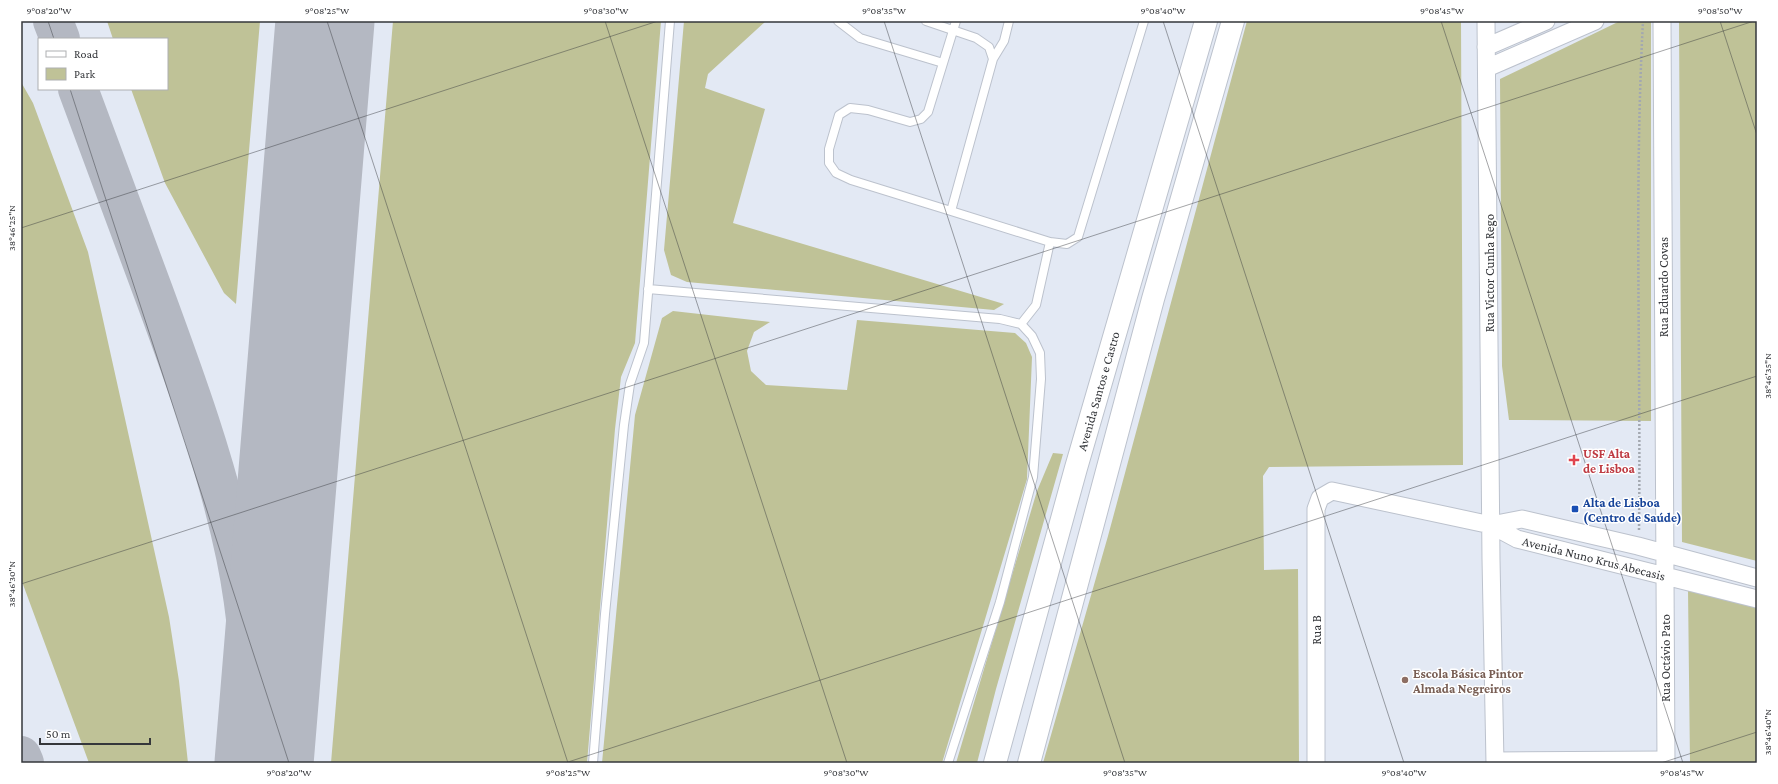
<svg xmlns="http://www.w3.org/2000/svg" width="1778" height="784" viewBox="0 0 1778 784" font-family="'Crimson Pro',serif">
	<rect width="100%" height="100%" fill="#e3e9f4"/>
	<path fill="#bfc297" d="M 107,21 L 260,21 L 236,304 L 224,293 L 165,183 L 131,89 L 167,89 L 167,39 L 113,39 Z
		M 393,21 L 661,21 L 635,343 L 621,377 L 615,429 L 587,763 L 331,763 Z
		M 684,21 L 766,21 L 708,74 L 705,88 L 765,109 L 733,223 L 1004,304 L 994,310 L 687,282 L 671,275 L 664,250 Z
		M 1247,21 L 1461,21 L 1463,465 L 1269,467 L 1263,476 L 1264,570 L 1298,569 L 1299,763 L 1043,763 L 1108,536 Z
		M 1620,21 L 1651,21 L 1651,421 L 1509,420 L 1502,366 L 1500,79 Z
		M 1679,21 L 1757,21 L 1757,561 L 1682,542 Z
		M 21,82 L 33,103 L 88,252 L 169,617 L 179,681 L 188,763 L 89,763 L 21,579 Z
		M 673,311 L 770,322 L 754,332 L 747,351 L 751,371 L 766,385 L 847,390 L 857,320 L 1015,333 L 1026,343 L 1032,357 L 1027,479 L 942,763 L 602,763 L 635,415 L 662,318 Z
		M 1053,453 L 1063,454 L 996,689 L 977,763 L 956,763 L 1037,491 Z
		M 1688,590 L 1757,607 L 1757,763 L 1690,763 Z"/>
	<g fill="none" stroke-linecap="round" stroke-linejoin="round">
		<path stroke="#b4b8c2" stroke-width="40" d="M 53,21 L 60,39
			M 78,89 C 103,156 128,223 153,291 C 185,378 217,465 236,556 C 250,624 254,694 255,763
			M 21,756 L 24,763"/>
		<path stroke="#b4b8c2" stroke-width="99" d="M 264,763 L 325,21"/>
		<g stroke="#bcc2cd" stroke-width="10">
			<path id="service" d="M 838,21 L 860,38 L 943,63
				M 926,21 L 976,38 L 989,47 L 993,59
				M 956,21 L 928,112 L 921,119 L 910,122 L 868,110 L 850,108 L 839,115 L 829,149 L 829,163 L 836,173 L 851,180 L 951,211 L 993,59 L 1004,41 L 1009,21
				M 951,211 L 1050,242 L 1067,244 L 1078,237 L 1144,21
				M 648,289 L 1000,319 L 1021,324
				M 593,763 L 605,614 L 624,425 L 630,384 L 644,343 L 670,21
				M 948,763 L 1000,602 L 1033,477 L 1041,379 L 1040,353 L 1032,336 L 1021,324 L 1036,305 L 1050,242"/>
		</g>
		<g stroke="#bcc2cd" stroke-width="15">
			<path id="pedestrian" d="M 1495,759 L 1666,758"/>
		</g>
		<g stroke="#bcc2cd" stroke-width="19">
			<path id="minor" d="M 1486,21 L 1491,559 L 1495,763
				M 1662,21 L 1666,763
				M 1486,47 L 1546,21
				M 1487,68 L 1595,21
				M 1491,525 L 1522,519 L 1638,546 L 1757,578
				M 1316,763 L 1316,509 L 1320,498 L 1332,491 L 1491,525 L 1517,539 L 1757,599"/>
		</g>
		<g stroke="#bcc2cd" stroke-width="24">
			<path id="primary" d="M 995,763 L 1076,468 L 1206,21
				M 1029,763 L 1153,299 L 1233,21"/>
		</g>
		<path stroke="#a3a8b0" stroke-width="2.5" stroke-dasharray="2 2" stroke-linecap="butt" d="M 1639,530 C 1641,360 1634,191 1643,21"/>
		<use href="#service" stroke="#fff" stroke-width="8"/>
		<use href="#pedestrian" stroke="#fff" stroke-width="13"/>
		<use href="#minor" stroke="#fff" stroke-width="17"/>
		<use href="#primary" stroke="#fff" stroke-width="22"/>
	</g>
	<path fill="none" stroke="#35373b" stroke-width="1" stroke-opacity="0.45" d="M 48,21 L 54,39M 327,21 L 568,763M 605,21 L 847,763M 884,21 L 1125,763M 1163,21 L 1404,763M 1441,21 L 1683,763M 1720,21 L 1757,135M 70,89 L 289,763M 21,228 L 658,21M 21,584 L 1754,21M 565,763 L 1757,376M 1661,763 L 1757,732"/>
	<path fill="#e0444e" stroke="#fff" stroke-width="1.5" d="M1572 454h4v4h4v4h-4v4h-4v-4h-4v-4h4z"/>
	<rect fill="#1a4fb4" stroke="#fff" stroke-width="1.5" x="1571" y="505" width="8" height="8" rx="2"/>
	<circle fill="#8d6e63" stroke="#fff" stroke-width="1.5" cx="1405" cy="680" r="4"/>
	<g text-anchor="middle" stroke-width="3" stroke-linejoin="round" paint-order="stroke">
		<g font-size="13" fill="#35373b" stroke="#fff">
			<text transform="translate(1489 273) rotate(-90)" y="5">Rua Victor Cunha Rego</text>
			<text transform="translate(1663 287) rotate(-90)" y="5">Rua Eduardo Covas</text>
			<text transform="translate(1098 391) rotate(-74)" y="5">Avenida Santos e Castro</text>
			<text transform="translate(1594 558) rotate(14)" y="5">Avenida Nuno Krus Abecasis</text>
			<text transform="translate(1316 630) rotate(-90)" y="5">Rua B</text>
			<text transform="translate(1665 658) rotate(-90)" y="5">Rua Octávio Pato</text>
		</g>
		<g font-size="13" font-weight="bold" fill="#be3a42" stroke="#fff" text-anchor="start">
			<text x="1583" y="458">USF Alta<tspan x="1583" dy="15">de Lisboa</tspan></text>
		</g>
		<g font-size="13" font-weight="bold" fill="#164399" stroke="#fff" text-anchor="start">
			<text x="1583" y="507">Alta de Lisboa<tspan x="1583" dy="15">(Centro de Saúde)</tspan></text>
		</g>
		<g font-size="13" font-weight="bold" fill="#785e54" stroke="#fff" text-anchor="start">
			<text x="1413" y="678">Escola Básica Pintor<tspan x="1413" dy="15">Almada Negreiros</tspan></text>
		</g>
	</g>
	<rect width="1778" height="784" fill="none" stroke="#ffffff" stroke-width="44"/>
	<rect x="38" y="38" width="130" height="52" fill="#ffffff" stroke="#aeafb1"/>
	<rect x="46" y="51" width="20" height="6" fill="#ffffff" stroke="#aeafb1"/>
	<text x="74" y="58" font-size="12" fill="#35373b">Road</text>
	<rect x="46" y="68" width="20" height="12" fill="#bfc297" stroke="#aeafb1"/>
	<text x="74" y="78" font-size="12" fill="#35373b">Park</text>
	<path d="M40 738v6h110v-6" fill="none" stroke="#35373b" stroke-width="2"/>
	<text x="46" y="738" font-size="12" fill="#35373b" stroke="#ffffff" stroke-width="3" paint-order="stroke">50 m</text>
	<rect x="22" y="22" width="1734" height="740" fill="none" stroke="#35373b" stroke-width="1.5"/>
	<g font-size="10" text-anchor="middle" fill="#35373b">
		<text x="49" y="14">9°08'20"W</text>
		<text x="327" y="14">9°08'25"W</text>
		<text x="606" y="14">9°08'30"W</text>
		<text x="884" y="14">9°08'35"W</text>
		<text x="1163" y="14">9°08'40"W</text>
		<text x="1442" y="14">9°08'45"W</text>
		<text x="1720" y="14">9°08'50"W</text>
		<text transform="translate(11 228) rotate(-90)" y="4">38°46'25"N</text>
		<text transform="translate(1767 376) rotate(-90)" y="4">38°46'35"N</text>
		<text transform="translate(11 584) rotate(-90)" y="4">38°46'30"N</text>
		<text transform="translate(1767 732) rotate(-90)" y="4">38°46'40"N</text>
		<text x="289" y="776">9°08'20"W</text>
		<text x="568" y="776">9°08'25"W</text>
		<text x="846" y="776">9°08'30"W</text>
		<text x="1125" y="776">9°08'35"W</text>
		<text x="1404" y="776">9°08'40"W</text>
		<text x="1682" y="776">9°08'45"W</text>
	</g>
</svg>
